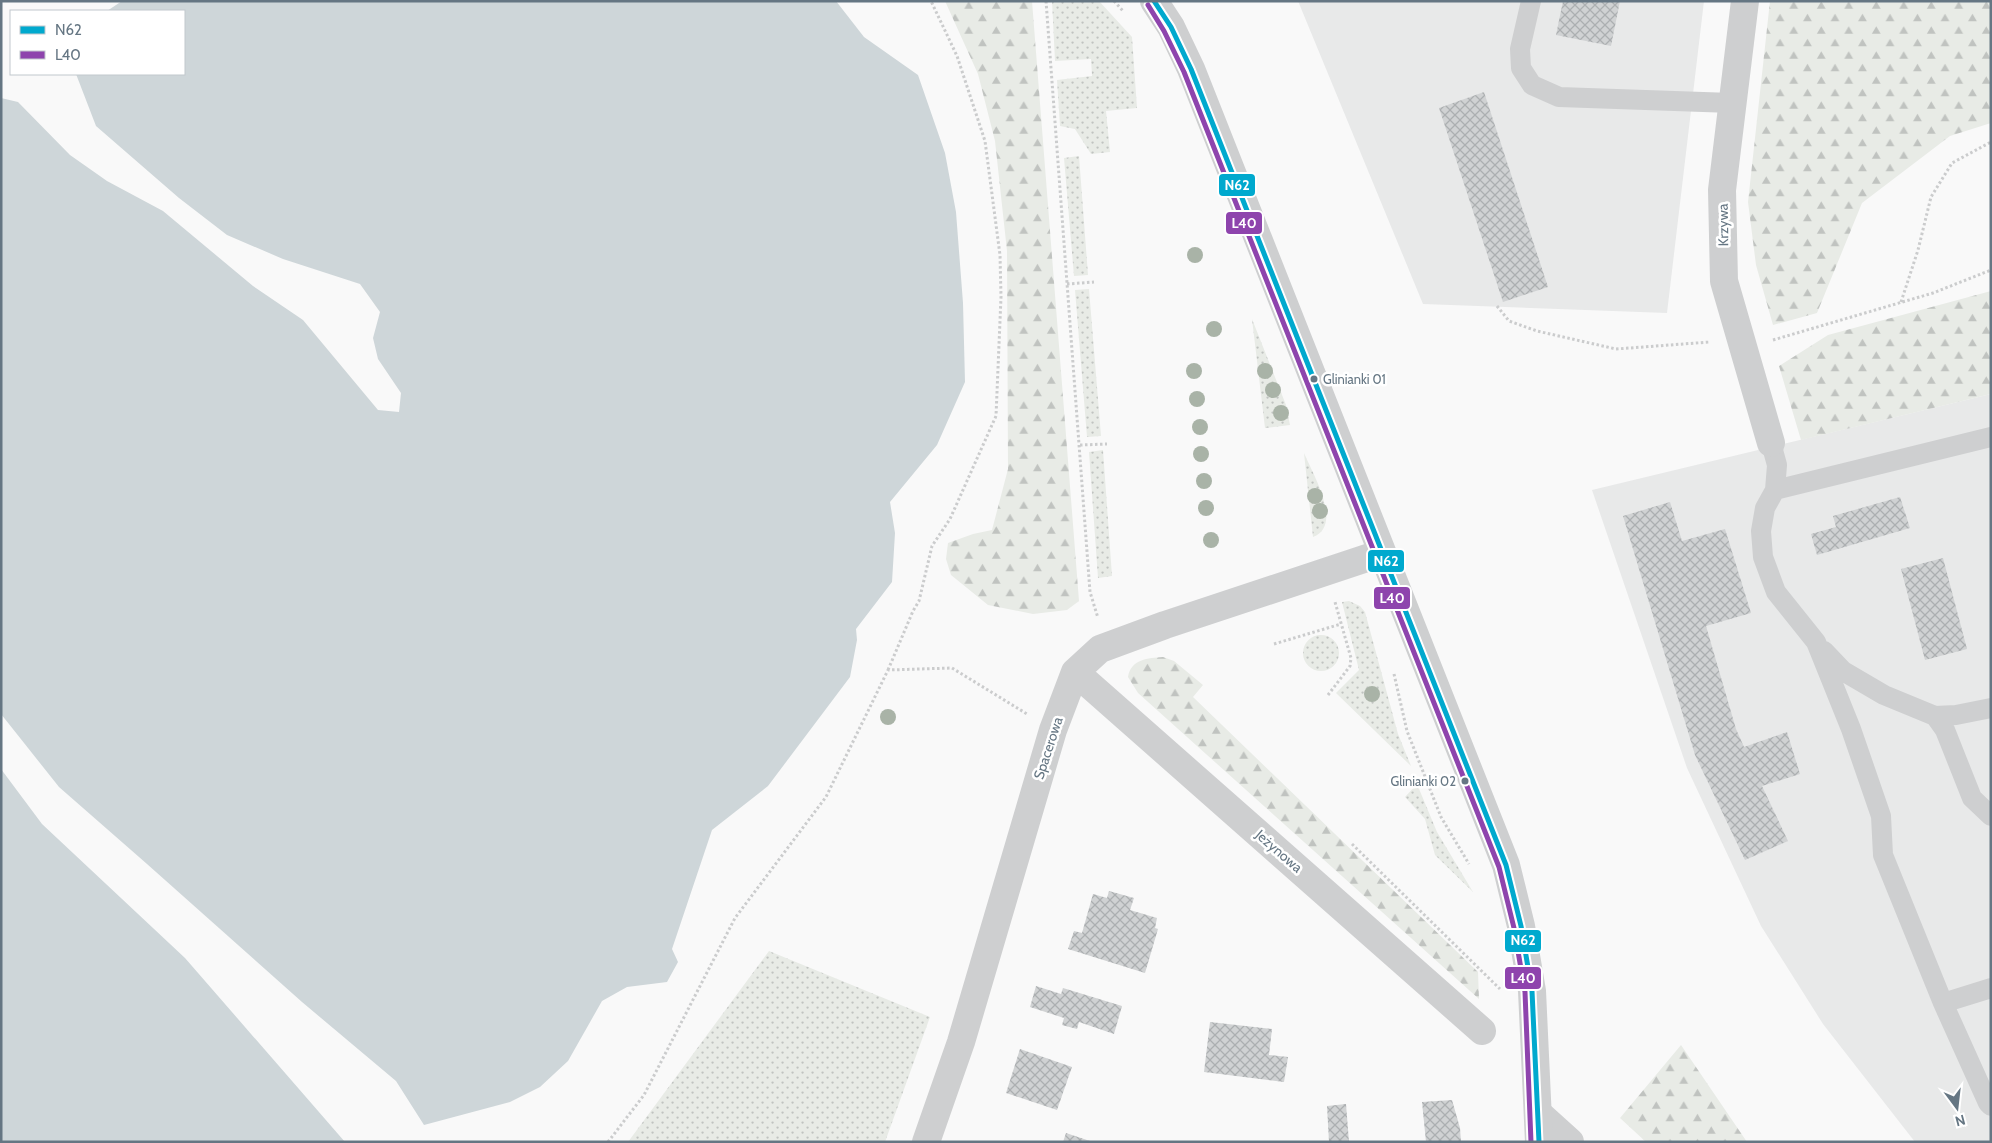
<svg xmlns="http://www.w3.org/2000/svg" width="1992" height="1143" viewBox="0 0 1992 1143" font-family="Cabin,sans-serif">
	<defs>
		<pattern id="grass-dots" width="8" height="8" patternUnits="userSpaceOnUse" patternTransform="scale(1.25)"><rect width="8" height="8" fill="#e8ebe6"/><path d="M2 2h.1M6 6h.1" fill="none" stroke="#c0c3c0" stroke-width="1.8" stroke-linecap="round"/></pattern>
		<pattern id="forest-firs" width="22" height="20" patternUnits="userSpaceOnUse" patternTransform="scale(1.25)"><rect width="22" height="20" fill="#e8ebe6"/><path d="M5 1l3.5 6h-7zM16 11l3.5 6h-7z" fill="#c0c3c0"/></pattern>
		<pattern id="building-cross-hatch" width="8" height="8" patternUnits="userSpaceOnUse" patternTransform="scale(1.25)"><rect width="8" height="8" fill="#d0d2d3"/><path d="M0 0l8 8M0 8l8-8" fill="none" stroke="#acafb1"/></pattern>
	</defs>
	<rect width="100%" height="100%" fill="#f9f9f9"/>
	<path fill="#e8e9e9" d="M 1298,1 L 1704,1 L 1667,313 L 1423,304 Z
		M 1991,394 L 1991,1142 L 1915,1142 L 1823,1024 L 1761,926 L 1687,768 L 1592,490 Z"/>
	<path fill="url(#grass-dots)" d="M 1052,1 L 1099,1 L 1132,37 L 1137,108 L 1106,111 L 1110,152 L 1091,154 L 1075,129 L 1060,126 L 1057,80 L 1092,76 L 1091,59 L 1055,61 Z
		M 1079,156 L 1088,275 L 1074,276 L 1064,158 Z
		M 1089,289 L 1101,436 L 1087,437 L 1075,290 Z
		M 1252,319 L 1286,405 L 1290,425 L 1265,428 Z
		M 1103,450 L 1112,576 L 1098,578 L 1089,452 Z
		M 1304,453 C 1312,472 1344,526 1313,537 Z
		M 1349,601 L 1360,606 L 1365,612 L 1398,734 L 1411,766 L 1336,693 L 1359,670 L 1342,602 Z
		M1303 653a18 18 0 1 1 36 0a18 18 0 1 1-36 0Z
		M 1417,784 L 1437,832 L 1473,892 L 1435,855 L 1425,819 L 1405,797 Z
		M 769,951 L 930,1017 L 885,1142 L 628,1142 Z"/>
	<path fill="url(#forest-firs)" d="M 945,1 L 1032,1 L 1079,601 L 1067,610 L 1033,614 L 988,605 L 951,575 L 946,559 L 948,543 L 973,534 L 992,530 L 1008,469 L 1007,251 L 995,141 L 978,74 Z
		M 1770,1 L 1991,1 L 1991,123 L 1950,136 L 1862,203 L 1817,313 L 1773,325 L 1756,265 L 1748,202 Z
		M 1991,291 L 1991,394 L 1801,440 L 1779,366 L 1828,335 Z
		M 1163,657 L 1174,661 L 1203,685 L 1193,697 L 1478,972 L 1479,999 L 1138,693 L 1128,677 C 1131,659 1148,658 1163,657 Z
		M 1681,1045 L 1747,1142 L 1646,1142 L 1620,1118 Z"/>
	<path fill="#ced6d9" d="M 122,1 L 836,1 L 864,37 L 918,75 L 945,153 L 956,212 L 963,303 L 965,382 L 937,445 L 890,502 L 895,533 L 892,582 L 856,629 L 857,640 L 850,677 L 768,786 L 712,830 L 672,949 L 678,962 L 667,982 L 627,987 L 602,1001 L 568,1061 L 540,1087 L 510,1102 L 424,1125 L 396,1081 L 302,1002 L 147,864 L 59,787 L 1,714 L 1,98 L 18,102 L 70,155 L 107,181 L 163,211 L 253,286 L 303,320 L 378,410 L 399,412 L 401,393 L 378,359 L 373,338 L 380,312 L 360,284 L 283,259 L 227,235 L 179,198 L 96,126 L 76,74 L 184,74 L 184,11 L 107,11 Z
		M 1,769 L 42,824 L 185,958 L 345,1142 L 1,1142 Z"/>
	<path fill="url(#building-cross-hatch)" d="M 1563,1 L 1620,1 L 1611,46 L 1556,35 Z
		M 1484,92 L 1548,287 L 1503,302 L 1439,108 Z
		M 1900,497 L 1910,528 L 1817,555 L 1811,534 L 1836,527 L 1833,516 Z
		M 1670,502 L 1682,541 L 1725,529 L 1751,613 L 1706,626 L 1736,729 L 1744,747 L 1787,732 L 1800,774 L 1762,786 L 1788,841 L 1745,860 L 1695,755 L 1623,516 Z
		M 1943,558 L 1967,649 L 1925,660 L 1901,569 Z
		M 1109,891 L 1134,898 L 1130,910 L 1157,918 L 1155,928 L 1158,929 L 1145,973 L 1068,949 L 1074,931 L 1082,933 L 1093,894 L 1107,898 Z
		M 1036,986 L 1061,994 L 1063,988 L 1122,1006 L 1114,1034 L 1079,1022 L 1077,1029 L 1062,1025 L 1064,1018 L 1030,1007 Z
		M 1210,1022 L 1272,1029 L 1269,1055 L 1288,1057 L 1284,1082 L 1204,1072 Z
		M 1020,1049 L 1072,1067 L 1057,1110 L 1006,1093 Z
		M 1452,1100 L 1460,1128 L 1461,1142 L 1426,1142 L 1422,1102 Z
		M 1346,1104 L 1349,1142 L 1329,1142 L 1327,1106 Z
		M 1066,1133 L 1090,1141 L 1090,1142 L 1063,1142 Z"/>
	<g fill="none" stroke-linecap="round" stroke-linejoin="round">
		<path stroke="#cbcccd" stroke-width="3" stroke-dasharray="2.5 2.5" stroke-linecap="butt" d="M 1046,1 L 1090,592 L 1098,618
			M 1114,1 L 1124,12
			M 1067,284 L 1094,282
			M 1901,302 L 1918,250 L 1931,197 L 1952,163 L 1991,142
			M 1497,306 L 1509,321 L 1537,331 L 1616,349 L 1710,342
			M 1773,340 L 1933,293 L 1991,270
			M 1080,445 L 1107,444
			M 1274,644 L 1341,624
			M 888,670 L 913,611 L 919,601 L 932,546 L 950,519 L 996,416 L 1001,297 L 1000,255 L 985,141 L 957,56 L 931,1
			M 1394,674 L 1407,731 L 1441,817 L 1469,864
			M 1328,695 L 1350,666 L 1351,658 L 1335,602
			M 1352,844 L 1500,989
			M 608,1142 L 644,1095 L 735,918 L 826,797 L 888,670 L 952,668 L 1027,714"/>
		<path stroke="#cecfd0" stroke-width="20" d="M 1531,1 L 1520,49 L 1521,68 L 1532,85 L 1559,97 L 1732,103
			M 1771,443 L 1777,465 L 1775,490 L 1765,508 L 1761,531 L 1763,557 L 1776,592 L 1816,642 L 1851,729 L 1881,816 L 1883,855 L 1943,1003 L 1988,1103 L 1991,1106
			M 1775,490 L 1991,437
			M 1824,651 L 1843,671 L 1884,695 L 1935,716 L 1956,715 L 1991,708
			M 1935,716 L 1945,730 L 1972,798 L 1991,816
			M 1943,1003 L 1991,988"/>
		<path stroke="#cecfd0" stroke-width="28" d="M 1745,1 L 1722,190 L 1724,281 L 1771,443
			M 1075,672 L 1482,1031
			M 1539,1114 L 1570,1142
			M 926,1142 L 961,1042 L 1053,730 L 1075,672 L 1100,649 L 1165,625 L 1382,553"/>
		<path stroke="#cecfd0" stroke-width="28" d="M 1154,1 L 1171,27 L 1191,69 L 1506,865 L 1521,926 L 1532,991 L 1539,1142"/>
		<g stroke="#fff" stroke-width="9">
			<path id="bus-1" d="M 1154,1 L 1171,27 L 1191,69 L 1506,865 L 1521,926 L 1532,991 L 1539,1142"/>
		</g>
		<g stroke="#fff" stroke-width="9">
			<path id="bus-2" d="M 1148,5 L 1164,31 L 1184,72 L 1499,867 L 1514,928 L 1525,992 L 1531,1142"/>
		</g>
		<use href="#bus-1" stroke="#00a9ce" stroke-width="5"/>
		<use href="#bus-2" stroke="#8e44ad" stroke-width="5"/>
	</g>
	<g fill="#a9b3a7">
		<circle cx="1195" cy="255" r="8"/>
		<circle cx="1214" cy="329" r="8"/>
		<circle cx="1194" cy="371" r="8"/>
		<circle cx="1265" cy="371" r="8"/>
		<circle cx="1273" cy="390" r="8"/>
		<circle cx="1197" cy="399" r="8"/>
		<circle cx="1281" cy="413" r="8"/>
		<circle cx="1200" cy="427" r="8"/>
		<circle cx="1201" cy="454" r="8"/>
		<circle cx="1204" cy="481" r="8"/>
		<circle cx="1315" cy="496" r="8"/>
		<circle cx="1206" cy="508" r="8"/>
		<circle cx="1320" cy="511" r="8"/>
		<circle cx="1211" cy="540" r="8"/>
		<circle cx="1372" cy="694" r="8"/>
		<circle cx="888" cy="717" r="8"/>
	</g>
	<g fill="#657683" stroke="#fff" stroke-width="2">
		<circle cx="1314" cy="379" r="4.5"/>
		<circle cx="1465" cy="781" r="4.5"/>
	</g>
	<g text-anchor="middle" stroke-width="5" stroke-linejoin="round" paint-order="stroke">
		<g font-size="13" fill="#657683" stroke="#fff" text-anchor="start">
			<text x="1323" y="384">Glinianki 01</text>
			<text x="1456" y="786" text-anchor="end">Glinianki 02</text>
		</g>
		<g font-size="14" fill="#657683" stroke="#fff">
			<text transform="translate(1723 225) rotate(-91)" y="5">Krzywa</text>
			<text transform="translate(1048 748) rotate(-72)" y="5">Spacerowa</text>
			<text transform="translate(1279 851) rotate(41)" y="5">Jeżynowa</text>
		</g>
	</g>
	<g stroke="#fff" stroke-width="2">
		<rect x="1218" y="173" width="38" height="24" rx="5" fill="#00a9ce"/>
		<rect x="1225" y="211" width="38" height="24" rx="5" fill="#8e44ad"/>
		<rect x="1367" y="549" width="38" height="24" rx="5" fill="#00a9ce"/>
		<rect x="1373" y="586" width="38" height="24" rx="5" fill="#8e44ad"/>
		<rect x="1504" y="929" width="38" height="24" rx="5" fill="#00a9ce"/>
		<rect x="1504" y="966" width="38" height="24" rx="5" fill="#8e44ad"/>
	</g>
	<g font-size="14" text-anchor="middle" font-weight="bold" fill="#fff">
		<text x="1237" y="190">N62</text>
		<text x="1244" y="228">L40</text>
		<text x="1386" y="566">N62</text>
		<text x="1392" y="603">L40</text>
		<text x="1523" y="945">N62</text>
		<text x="1523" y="983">L40</text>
	</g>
	<rect width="1992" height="1143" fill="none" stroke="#657683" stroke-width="5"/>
	<rect x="10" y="10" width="175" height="65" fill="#ffffff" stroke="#c1c8cd"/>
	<rect x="20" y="26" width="25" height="8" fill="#00a9ce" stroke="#c1c8cd"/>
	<text x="55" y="35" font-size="15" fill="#657683">N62</text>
	<rect x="20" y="51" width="25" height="8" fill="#8e44ad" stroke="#c1c8cd"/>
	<text x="55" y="60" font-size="15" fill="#657683">L40</text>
	<g transform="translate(1957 1108) rotate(165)" stroke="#ffffff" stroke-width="4" paint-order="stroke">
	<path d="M0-4L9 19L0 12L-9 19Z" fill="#657683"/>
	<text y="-8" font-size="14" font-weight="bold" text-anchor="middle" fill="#657683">N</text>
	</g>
</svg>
